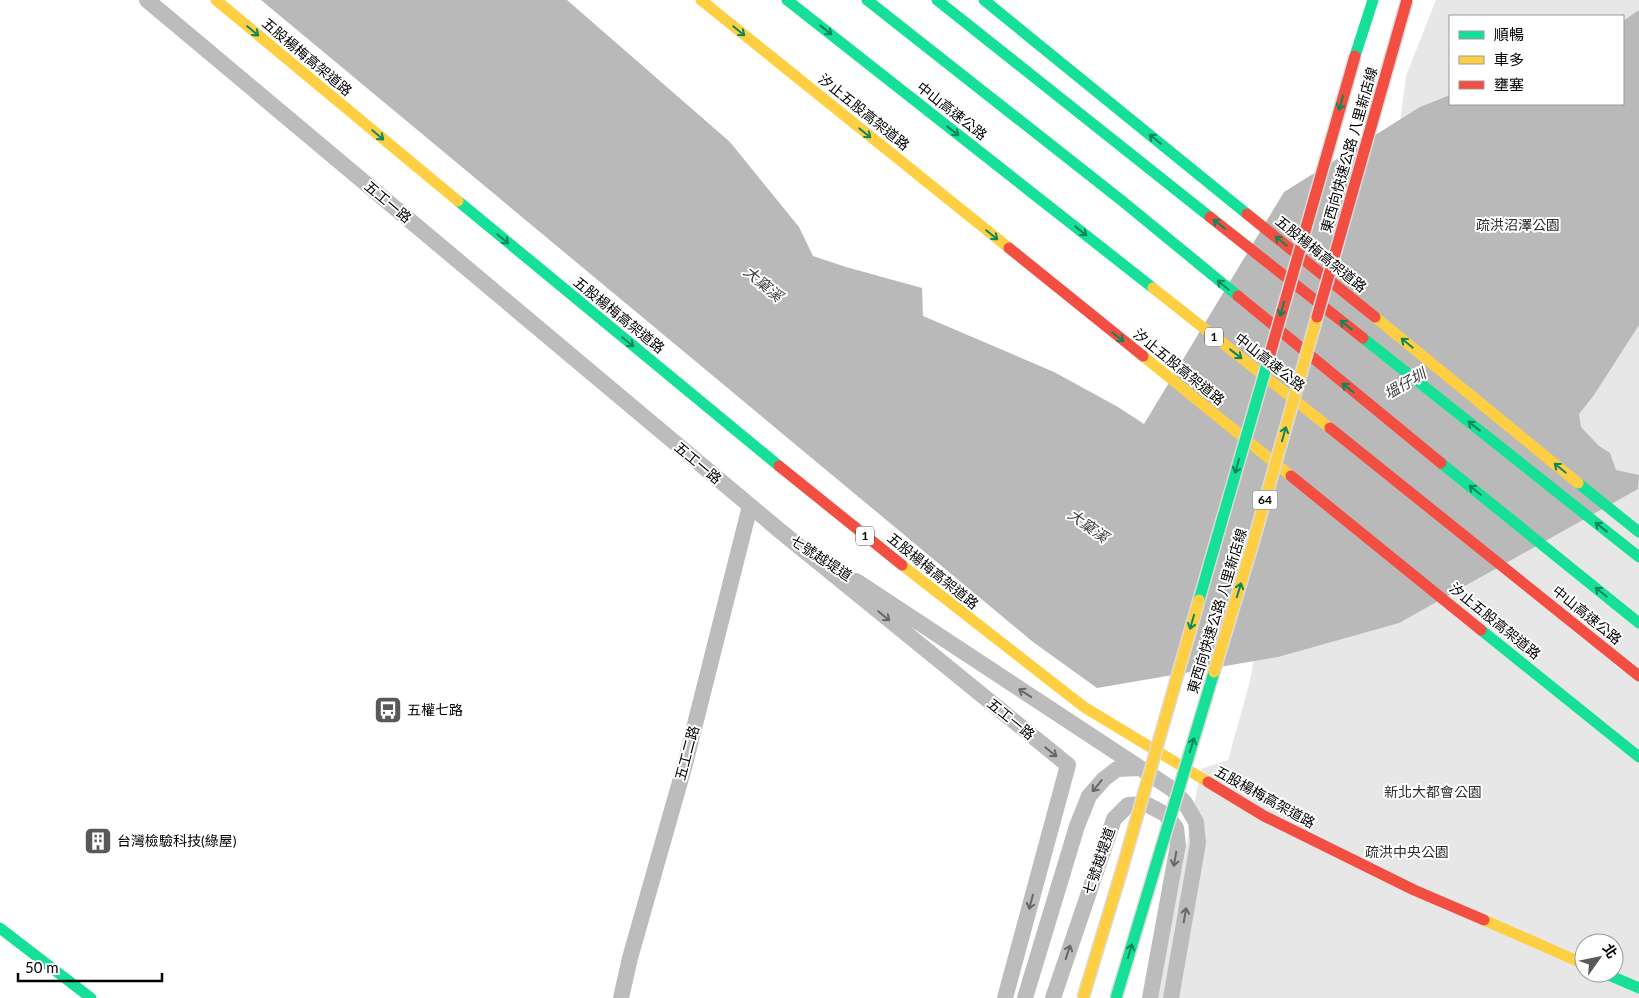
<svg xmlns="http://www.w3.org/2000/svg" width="1639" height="998" viewBox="0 0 1639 998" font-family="Lato,'Noto Sans TC',sans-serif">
	<rect width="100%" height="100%" fill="#fff"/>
	<path fill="#e7e7e7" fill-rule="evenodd" d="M 1436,0 L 1639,0 L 1639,998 L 1157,998 L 1201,769 L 1228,760 L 1250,681 L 1277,518 L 1391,191 L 1406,76 ZM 1450,16 L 1623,16 L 1623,104 L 1450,104 ZM 1584,943 L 1614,943 L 1614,973 L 1584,973 Z"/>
	<path fill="#b9b9b9" d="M 261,0 L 567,0 L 730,142 L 799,227 L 813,256 L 846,267 L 922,288 L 923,316 L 1054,372 L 1118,407 L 1144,424 L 1284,192 L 1420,107 L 1450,95 L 1450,104 L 1623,104 L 1623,21 L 1639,10 L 1639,325 L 1594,395 L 1579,414 L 1581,427 L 1599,446 L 1610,453 L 1616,470 L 1639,475 L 1638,489 L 1399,623 L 1278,657 L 1097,688 L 1033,642 Z"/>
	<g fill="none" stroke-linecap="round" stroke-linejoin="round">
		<path stroke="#bcbcbc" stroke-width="16" d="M 147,0 L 779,530 L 1068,765 L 1005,998
			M 856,581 L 1172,789 L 1185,803 L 1196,822 L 1198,843 L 1171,998
			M 621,998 L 630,958 L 685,764 L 750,506
			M 1025,998 L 1077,826 L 1089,796 L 1104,779 L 1117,769 L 1139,768
			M 1053,998 L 1114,819 L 1128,805 L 1146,804 L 1165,814 L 1176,828 L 1178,845 L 1150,998"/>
		<path stroke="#16e098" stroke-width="11" d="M 787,0 L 1153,288
			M 867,0 L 1121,200 L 1238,296
			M 937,0 L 1210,217
			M 984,0 L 1247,214
			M 1355,56 L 1373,0
			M 458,201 L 779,466
			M 1363,338 L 1639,557
			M 1441,463 L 1639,623
			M 1578,483 L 1639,532
			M 1481,630 L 1639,757
			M 0,928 L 91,998
			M 1604,973 L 1639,988"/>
		<path stroke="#ffcf43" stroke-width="11" d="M 216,0 L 458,201
			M 701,0 L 1009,248
			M 1153,288 L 1330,428
			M 1375,317 L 1578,483
			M 1143,356 L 1291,476
			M 902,565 L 1084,707 L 1208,782
			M 1484,920 L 1584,964"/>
		<path stroke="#f24e42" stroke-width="11" d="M 1247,214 L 1375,317
			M 1210,217 L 1363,338
			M 1009,248 L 1143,356
			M 1238,296 L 1441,463
			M 1330,428 L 1639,676
			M 779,466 L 902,565
			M 1291,476 L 1481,630
			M 1208,782 L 1264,816 L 1414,890 L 1484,920"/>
		<g stroke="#dbdbdb" stroke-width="14" stroke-linecap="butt">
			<path id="fast-bridge" d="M 1199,600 L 1270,354
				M 1116,998 L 1214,672"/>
		</g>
		<g stroke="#dbdbdb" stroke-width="14" stroke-linecap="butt">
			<path id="slow-bridge" d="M 1214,672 L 1253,543 L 1317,317
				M 1083,998 L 1123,866 L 1199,600"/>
		</g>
		<g stroke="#dbdbdb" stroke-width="14" stroke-linecap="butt">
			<path id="jam-bridge" d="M 1317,317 L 1407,0
				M 1270,354 L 1355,56"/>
		</g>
		<use href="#fast-bridge" stroke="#16e098" stroke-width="11"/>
		<use href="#slow-bridge" stroke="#ffcf43" stroke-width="11"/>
		<use href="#jam-bridge" stroke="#f24e42" stroke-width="11"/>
	</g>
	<defs><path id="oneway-shaft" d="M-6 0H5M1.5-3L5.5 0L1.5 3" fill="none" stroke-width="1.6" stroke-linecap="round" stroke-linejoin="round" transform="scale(1.25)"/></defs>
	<g stroke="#0d865b">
		<use href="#oneway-shaft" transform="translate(826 30) rotate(38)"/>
		<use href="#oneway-shaft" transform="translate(253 31) rotate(40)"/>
		<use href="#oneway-shaft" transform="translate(739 31) rotate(39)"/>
		<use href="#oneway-shaft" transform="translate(1341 103) rotate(106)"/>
		<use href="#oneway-shaft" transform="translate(953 131) rotate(38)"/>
		<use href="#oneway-shaft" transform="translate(865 133) rotate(39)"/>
		<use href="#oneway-shaft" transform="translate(378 135) rotate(40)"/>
		<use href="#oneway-shaft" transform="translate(1155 139) rotate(-141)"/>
		<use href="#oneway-shaft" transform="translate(1219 224) rotate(-142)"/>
		<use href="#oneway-shaft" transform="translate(1081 231) rotate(38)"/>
		<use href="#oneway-shaft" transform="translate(992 235) rotate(39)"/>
		<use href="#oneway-shaft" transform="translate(503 239) rotate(40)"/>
		<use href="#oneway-shaft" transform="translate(1281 241) rotate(-141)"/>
		<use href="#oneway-shaft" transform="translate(1223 285) rotate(-140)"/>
		<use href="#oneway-shaft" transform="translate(1282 309) rotate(106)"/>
		<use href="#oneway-shaft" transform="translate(1346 325) rotate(-142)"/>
		<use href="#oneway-shaft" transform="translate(1118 337) rotate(39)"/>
		<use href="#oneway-shaft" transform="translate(628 342) rotate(39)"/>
		<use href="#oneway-shaft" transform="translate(1407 343) rotate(-141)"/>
		<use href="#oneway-shaft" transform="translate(1236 354) rotate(38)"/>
		<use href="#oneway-shaft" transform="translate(1348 388) rotate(-141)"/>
		<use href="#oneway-shaft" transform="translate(1474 426) rotate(-142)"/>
		<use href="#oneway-shaft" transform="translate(1284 434) rotate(-74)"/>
		<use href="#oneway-shaft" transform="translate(1237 466) rotate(106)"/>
		<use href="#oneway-shaft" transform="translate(1560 468) rotate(-141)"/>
		<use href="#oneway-shaft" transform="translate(1475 490) rotate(-141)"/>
		<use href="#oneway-shaft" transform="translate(1601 527) rotate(-142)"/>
		<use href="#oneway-shaft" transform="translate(1239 590) rotate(-73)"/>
		<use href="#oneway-shaft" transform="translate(1601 592) rotate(-141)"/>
		<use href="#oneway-shaft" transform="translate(1192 622) rotate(106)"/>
		<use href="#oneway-shaft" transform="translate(1192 745) rotate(-73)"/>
		<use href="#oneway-shaft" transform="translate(1130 951) rotate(-73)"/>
	</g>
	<g stroke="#676767">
		<use href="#oneway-shaft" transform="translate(884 616) rotate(39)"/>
		<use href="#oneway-shaft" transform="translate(1025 693) rotate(-147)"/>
		<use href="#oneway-shaft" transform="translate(1051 752) rotate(39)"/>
		<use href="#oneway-shaft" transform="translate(1097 786) rotate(129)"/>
		<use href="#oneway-shaft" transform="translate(1175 859) rotate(100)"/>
		<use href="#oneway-shaft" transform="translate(1031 902) rotate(105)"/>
		<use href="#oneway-shaft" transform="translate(1185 915) rotate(-80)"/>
		<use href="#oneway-shaft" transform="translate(1068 952) rotate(-72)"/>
	</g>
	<defs>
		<g id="bus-square" transform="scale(1.4375)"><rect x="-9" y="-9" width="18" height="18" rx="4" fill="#595959" stroke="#fff"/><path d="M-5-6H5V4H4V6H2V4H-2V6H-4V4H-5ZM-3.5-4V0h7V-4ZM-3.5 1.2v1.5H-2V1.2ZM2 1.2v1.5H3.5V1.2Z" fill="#fff"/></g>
		<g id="building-square" transform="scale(1.4375)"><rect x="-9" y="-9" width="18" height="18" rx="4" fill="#595959" stroke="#fff"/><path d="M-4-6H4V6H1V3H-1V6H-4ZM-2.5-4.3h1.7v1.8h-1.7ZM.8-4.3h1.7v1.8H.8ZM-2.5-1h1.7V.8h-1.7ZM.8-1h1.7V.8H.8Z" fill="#fff"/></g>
	</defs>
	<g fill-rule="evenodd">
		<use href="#bus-square" x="388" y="710"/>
		<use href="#building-square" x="98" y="841"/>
	</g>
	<g text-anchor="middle" stroke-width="4" stroke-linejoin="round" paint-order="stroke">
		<g fill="#fff" stroke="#4c4c4c" stroke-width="1">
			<rect x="1205" y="327.5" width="18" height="19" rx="4"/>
			<rect x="1252.5" y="490.5" width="25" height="19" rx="4"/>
			<rect x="856" y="526.5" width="18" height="19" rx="4"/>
		</g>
		<g font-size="12" font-weight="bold" fill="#000">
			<text x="1214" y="341">1</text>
			<text x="1265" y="504">64</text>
			<text x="865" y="540">1</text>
		</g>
		<g font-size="14" fill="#000" stroke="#fff">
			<text transform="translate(307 57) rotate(40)" y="5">五股楊梅高架道路</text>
			<text transform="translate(952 111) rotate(38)" y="5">中山高速公路</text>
			<text transform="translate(864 112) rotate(39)" y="5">汐止五股高架道路</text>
			<text transform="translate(1349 150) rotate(-74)" y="5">東西向快速公路 八里新店線</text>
			<text transform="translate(388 202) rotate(40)" y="5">五工一路</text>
			<text transform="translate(1321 254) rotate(39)" y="5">五股楊梅高架道路</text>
			<text transform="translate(619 315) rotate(39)" y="5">五股楊梅高架道路</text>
			<text transform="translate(1270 362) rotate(38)" y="5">中山高速公路</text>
			<text transform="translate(1179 367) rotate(39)" y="5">汐止五股高架道路</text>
			<text transform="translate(698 463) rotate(40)" y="5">五工一路</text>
			<text transform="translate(821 558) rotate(33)" y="5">七號越堤道</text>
			<text transform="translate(933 571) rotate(39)" y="5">五股楊梅高架道路</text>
			<text transform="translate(1217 611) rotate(-73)" y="5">東西向快速公路 八里新店線</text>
			<text transform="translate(1587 615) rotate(39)" y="5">中山高速公路</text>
			<text transform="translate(1495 621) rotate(39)" y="5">汐止五股高架道路</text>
			<text transform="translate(1011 719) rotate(39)" y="5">五工一路</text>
			<text transform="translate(687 753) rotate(-75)" y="5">五工二路</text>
			<text transform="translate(1265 797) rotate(29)" y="5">五股楊梅高架道路</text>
			<text transform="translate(1099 861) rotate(-71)" y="5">七號越堤道</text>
		</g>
		<g font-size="14" fill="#2b2b2b" stroke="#fff">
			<text x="1518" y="230">疏洪沼澤公園</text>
			<text x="1433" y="797">新北大都會公園</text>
			<text x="1407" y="857">疏洪中央公園</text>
		</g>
		<g font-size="14" fill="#000" stroke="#fff" text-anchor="start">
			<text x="407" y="715">五權七路</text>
			<text x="117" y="846">台灣檢驗科技(綠屋)</text>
		</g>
		<g font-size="15" font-style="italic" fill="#3c3c3c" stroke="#fff">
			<text transform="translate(763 284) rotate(40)" y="5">大窠溪</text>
			<text transform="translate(1405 384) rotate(-30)" y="5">塭仔圳</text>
			<text transform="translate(1088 526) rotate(36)" y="5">大窠溪</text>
		</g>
	</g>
	<rect x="1449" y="15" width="175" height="90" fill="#ffffff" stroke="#999999"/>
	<rect x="1459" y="31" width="25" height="8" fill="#16e098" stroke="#999999"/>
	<text x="1494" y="40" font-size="15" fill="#000000">順暢</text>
	<rect x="1459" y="56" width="25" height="8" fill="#ffcf43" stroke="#999999"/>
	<text x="1494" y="65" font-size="15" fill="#000000">車多</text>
	<rect x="1459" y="81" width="25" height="8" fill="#f24e42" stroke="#999999"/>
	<text x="1494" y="90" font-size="15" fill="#000000">壅塞</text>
	<g transform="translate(1599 958) rotate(57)"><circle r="24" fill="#ffffff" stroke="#999999"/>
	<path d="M0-4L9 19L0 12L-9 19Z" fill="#595959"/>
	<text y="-8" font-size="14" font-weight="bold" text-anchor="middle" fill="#000000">北</text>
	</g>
	<path d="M18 973v8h144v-8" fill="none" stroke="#000000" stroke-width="2.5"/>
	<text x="25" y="973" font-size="15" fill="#000000" stroke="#ffffff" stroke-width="4" paint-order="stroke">50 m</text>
</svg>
